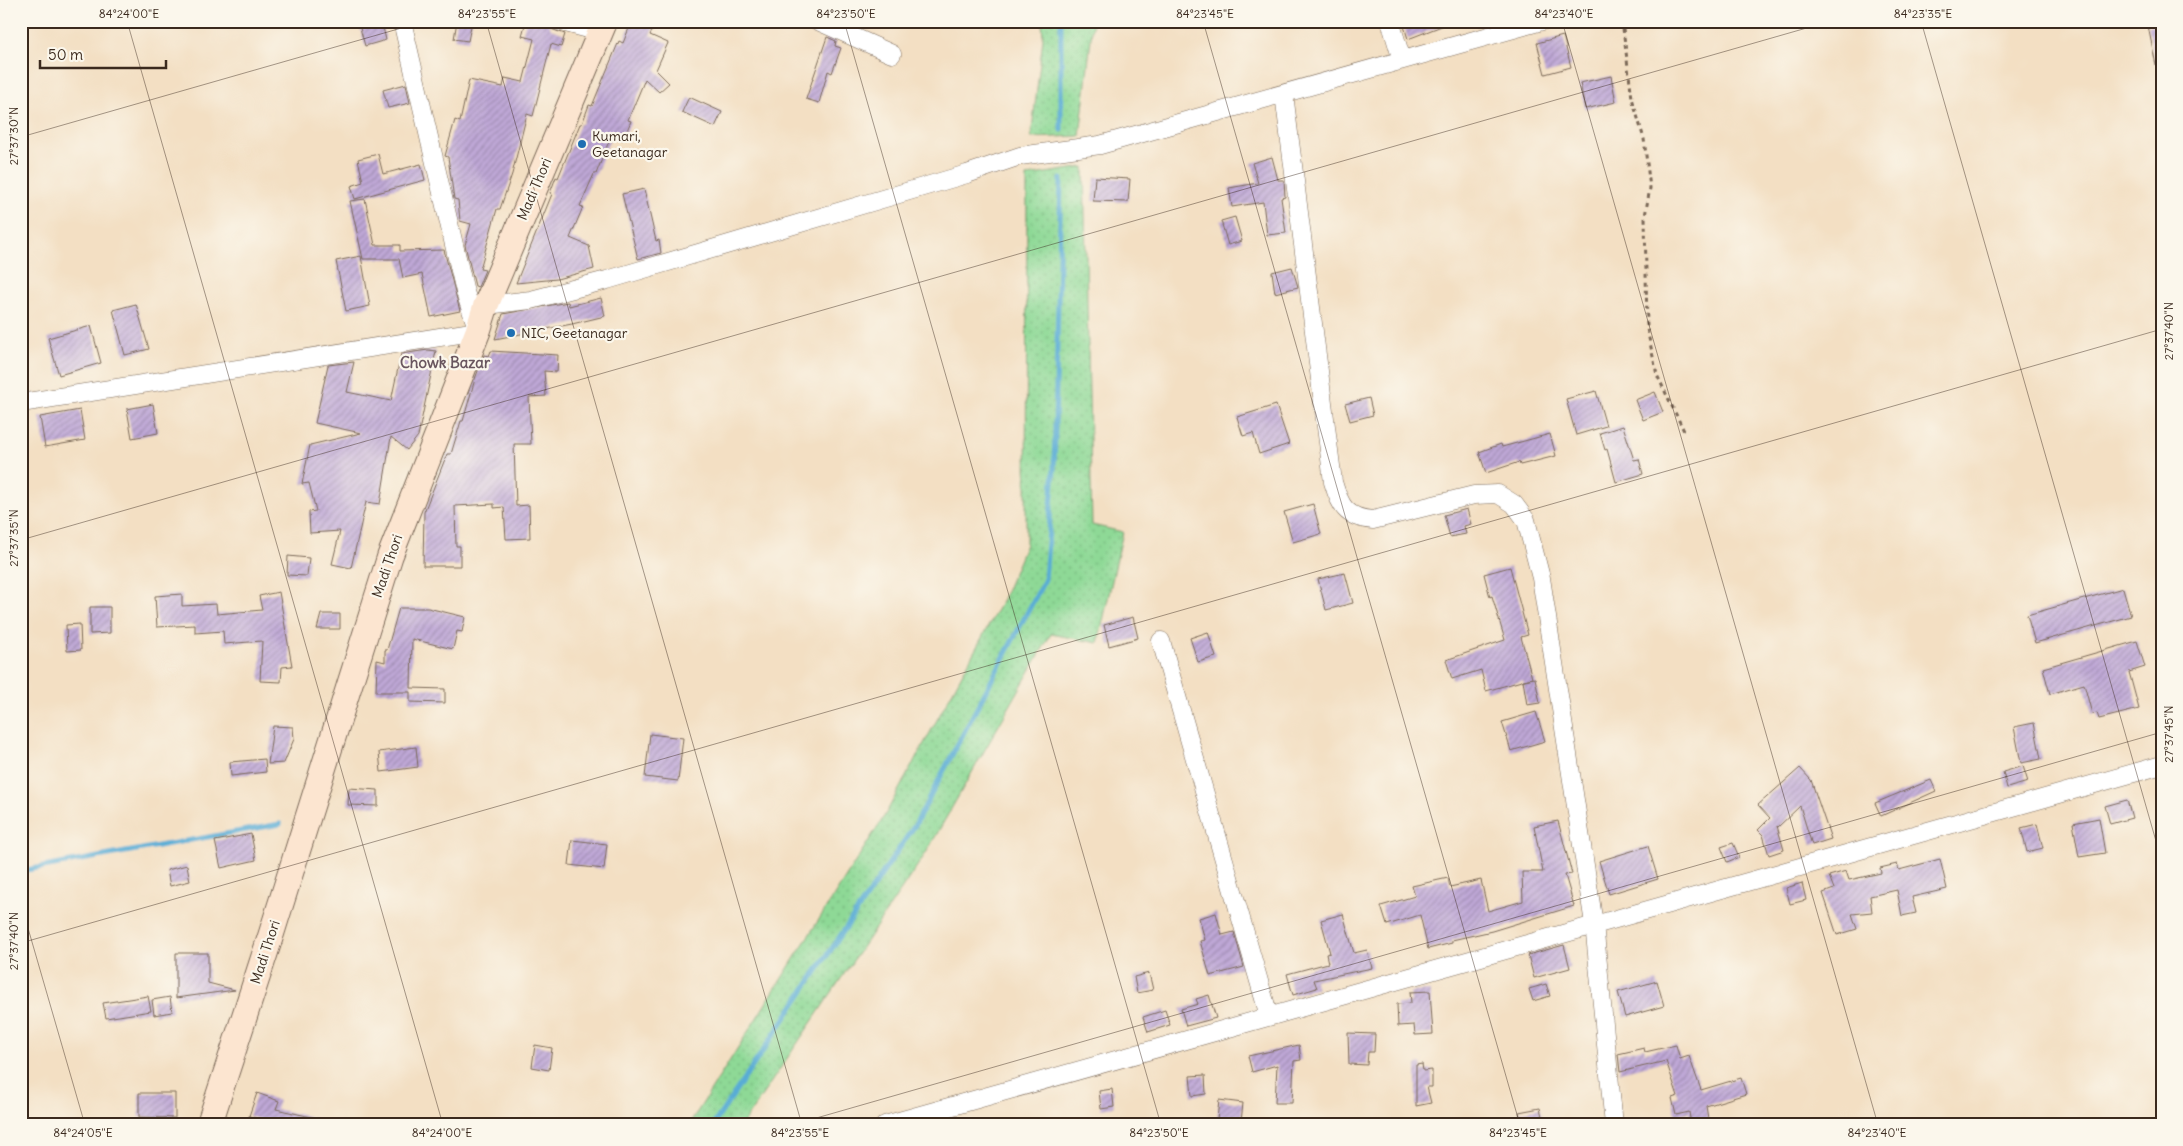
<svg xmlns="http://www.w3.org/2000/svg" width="2183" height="1146" viewBox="0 0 2183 1146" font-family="Delius,sans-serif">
	<defs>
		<pattern id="grass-dots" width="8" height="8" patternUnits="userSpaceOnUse" patternTransform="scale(1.25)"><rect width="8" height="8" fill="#8ed996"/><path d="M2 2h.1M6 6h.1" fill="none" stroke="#7bba81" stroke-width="1.8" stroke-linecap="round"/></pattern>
		<pattern id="building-hatch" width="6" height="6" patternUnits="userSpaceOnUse" patternTransform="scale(1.25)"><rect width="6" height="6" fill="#bfa8d7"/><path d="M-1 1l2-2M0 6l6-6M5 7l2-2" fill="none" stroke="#9c89ae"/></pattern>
	</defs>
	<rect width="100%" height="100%" fill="#fbf7ec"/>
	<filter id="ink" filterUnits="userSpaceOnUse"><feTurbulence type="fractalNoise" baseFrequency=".02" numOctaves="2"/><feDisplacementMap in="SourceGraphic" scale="10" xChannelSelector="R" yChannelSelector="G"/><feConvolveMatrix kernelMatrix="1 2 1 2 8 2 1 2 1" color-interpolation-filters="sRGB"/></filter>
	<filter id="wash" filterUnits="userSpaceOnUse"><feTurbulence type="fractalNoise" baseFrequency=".0096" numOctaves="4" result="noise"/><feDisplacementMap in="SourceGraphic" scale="20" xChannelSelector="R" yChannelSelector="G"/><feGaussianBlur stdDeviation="1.12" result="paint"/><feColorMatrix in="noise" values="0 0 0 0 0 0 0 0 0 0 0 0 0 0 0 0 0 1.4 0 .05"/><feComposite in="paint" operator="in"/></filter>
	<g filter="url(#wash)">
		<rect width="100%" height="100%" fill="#f3dfc3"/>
		<path fill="url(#grass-dots)" stroke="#64825a" d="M 1042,21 L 1093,21 L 1080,136 L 1031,138 L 1043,38 Z
			M 1084,167 L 1092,525 L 1123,532 L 1098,643 L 1051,634 L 926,853 L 742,1125 L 689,1125 L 885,815 L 1003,599 L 1026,544 L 1027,176 Z"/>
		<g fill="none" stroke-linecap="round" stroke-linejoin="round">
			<path stroke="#59acd5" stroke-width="5" d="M 1061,21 L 1061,130
				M 21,871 L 280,824
				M 713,1125 L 915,825 L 1045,579 L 1054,469 L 1061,179"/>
		</g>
		<g id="blocks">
			<path fill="url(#building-hatch)" d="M 457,21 L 472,21 L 468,41 L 454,39 Z
				M 526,21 L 548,23 L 551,29 L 565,34 L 561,47 L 551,44 L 533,116 L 527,114 L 512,174 L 500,209 L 497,209 L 480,269 L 485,270 L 478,287 L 475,286 L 465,245 L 471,224 L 460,221 L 458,200 L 454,199 L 448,157 L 445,156 L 455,120 L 460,122 L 469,80 L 503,87 L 505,78 L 523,82 L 534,39 L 522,36 Z
				M 632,21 L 657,21 L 650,35 L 668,43 L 656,70 L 669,83 L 659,92 L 645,79 L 628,120 L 631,121 L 623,140 L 611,136 L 596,174 L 594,174 L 580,206 L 583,207 L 570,238 L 589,246 L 594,269 L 557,279 L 516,283 L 552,194 L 550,193 L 556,177 L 558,178 L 580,124 L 582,124 L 589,105 L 592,106 L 619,41 L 623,43 Z
				M 1418,21 L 1452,21 L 1452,22 L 1408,39 L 1404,26 Z
				M 382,23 L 386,40 L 365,46 L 360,28 Z
				M 2162,24 L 2162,64 L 2156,65 L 2148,26 Z
				M 1563,36 L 1571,67 L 1545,74 L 1537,43 Z
				M 827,37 L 836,41 L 835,46 L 841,48 L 832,73 L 828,71 L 819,103 L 806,99 Z
				M 1611,76 L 1616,102 L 1585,109 L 1580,83 Z
				M 406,84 L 410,103 L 388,108 L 383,90 Z
				M 689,97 L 722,112 L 715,127 L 682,112 Z
				M 378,154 L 383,174 L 421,164 L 425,180 L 355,199 L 351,186 L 363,182 L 358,159 Z
				M 1272,157 L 1278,180 L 1284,180 L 1285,197 L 1281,198 L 1286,233 L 1267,235 L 1263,202 L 1232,207 L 1229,188 L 1258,183 L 1252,163 Z
				M 1095,177 L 1130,179 L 1128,202 L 1093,201 Z
				M 644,189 L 656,241 L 659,240 L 661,253 L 638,259 L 622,194 Z
				M 365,199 L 375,245 L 400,245 L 400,251 L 444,250 L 460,311 L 431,317 L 422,274 L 403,278 L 399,259 L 363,259 L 350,201 Z
				M 1235,217 L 1242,241 L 1228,245 L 1221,221 Z
				M 361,256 L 370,306 L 346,311 L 336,261 Z
				M 1292,267 L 1298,287 L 1275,293 L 1272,272 Z
				M 601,298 L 605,316 L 572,324 L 495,339 L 503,314 L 568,302 L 569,306 Z
				M 136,304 L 149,349 L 125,355 L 113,310 Z
				M 91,326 L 101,363 L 59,375 L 48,338 Z
				M 428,350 L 436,351 L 418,436 L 407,450 L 391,437 L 380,504 L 366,502 L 351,568 L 332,564 L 340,531 L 310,533 L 309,512 L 316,511 L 309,483 L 302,484 L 310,445 L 361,433 L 315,423 L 328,365 L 354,362 L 347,392 L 391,401 L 401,354 Z
				M 491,351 L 558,355 L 557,372 L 544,371 L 546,396 L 529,397 L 531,444 L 514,444 L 516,506 L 529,505 L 530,538 L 506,539 L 504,507 L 494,508 L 494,504 L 455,506 L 456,546 L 460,546 L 460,566 L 423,566 L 424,512 L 447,454 L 451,454 L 461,421 L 463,421 L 475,379 L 484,355 L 489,356 Z
				M 1596,391 L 1606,426 L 1576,435 L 1566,399 Z
				M 1655,392 L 1663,412 L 1643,420 L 1635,400 Z
				M 1369,398 L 1373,415 L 1350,421 L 1345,404 Z
				M 153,404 L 158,433 L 132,438 L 127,409 Z
				M 1276,405 L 1289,444 L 1259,454 L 1253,433 L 1243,436 L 1237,417 Z
				M 80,410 L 85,440 L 45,447 L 40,417 Z
				M 1623,426 L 1634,460 L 1639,459 L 1643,474 L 1616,482 L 1607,449 L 1605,450 L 1600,433 Z
				M 1550,434 L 1556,456 L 1520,465 L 1519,462 L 1486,473 L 1479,452 L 1501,444 L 1502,447 Z
				M 1313,504 L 1321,534 L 1293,542 L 1284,512 Z
				M 1467,509 L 1471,524 L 1464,526 L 1466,534 L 1450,537 L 1444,515 Z
				M 288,556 L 309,558 L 307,576 L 287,575 Z
				M 1510,567 L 1528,635 L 1521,637 L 1532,678 L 1486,691 L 1481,670 L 1452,679 L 1446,660 L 1505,640 L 1492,596 L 1490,597 L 1484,574 Z
				M 1345,573 L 1353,603 L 1326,610 L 1318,579 Z
				M 2123,588 L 2131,616 L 2035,643 L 2027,615 Z
				M 279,592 L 292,666 L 282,667 L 281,682 L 260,681 L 262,641 L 224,644 L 223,631 L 195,633 L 195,625 L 157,627 L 155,596 L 182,594 L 182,606 L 216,604 L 217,614 L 262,610 L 259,596 Z
				M 90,607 L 110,607 L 110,633 L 90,634 Z
				M 399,608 L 428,608 L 465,617 L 462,632 L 457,631 L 453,649 L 412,639 L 411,688 L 445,689 L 445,703 L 410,702 L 410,692 L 376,692 L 377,660 L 385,662 L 385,650 L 387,650 Z
				M 321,614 L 340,614 L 340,629 L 317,629 Z
				M 1133,617 L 1138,638 L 1109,646 L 1104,625 Z
				M 80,624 L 81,650 L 67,651 L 66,625 Z
				M 1208,632 L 1216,657 L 1198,662 L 1190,638 Z
				M 2137,641 L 2145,667 L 2129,672 L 2139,709 L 2099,719 L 2097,713 L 2092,714 L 2084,684 L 2050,694 L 2043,668 Z
				M 1535,678 L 1540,703 L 1527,705 L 1523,680 Z
				M 1536,712 L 1545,741 L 1511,751 L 1502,722 Z
				M 2034,723 L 2041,759 L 2021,763 L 2014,727 Z
				M 273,726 L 293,727 L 294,739 L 284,763 L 268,764 Z
				M 650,734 L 683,738 L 678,781 L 645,777 Z
				M 416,747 L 418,767 L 381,772 L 379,752 Z
				M 265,759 L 266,772 L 231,776 L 230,762 Z
				M 2023,766 L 2028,782 L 2007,788 L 2003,772 Z
				M 1800,768 L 1811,780 L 1831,839 L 1812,845 L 1800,806 L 1778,827 L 1777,826 L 1784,850 L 1769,855 L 1763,835 L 1758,830 L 1770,818 L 1758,805 Z
				M 1931,780 L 1936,791 L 1881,816 L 1875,803 Z
				M 349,788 L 378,790 L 378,806 L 348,805 Z
				M 2127,800 L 2132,818 L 2110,824 L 2105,806 Z
				M 2099,818 L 2105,853 L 2079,857 L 2073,823 Z
				M 1558,821 L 1572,874 L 1565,875 L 1574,906 L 1492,931 L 1452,940 L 1452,943 L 1428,949 L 1420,915 L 1387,925 L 1381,906 L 1415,896 L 1412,886 L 1448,878 L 1450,887 L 1481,880 L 1488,911 L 1523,901 L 1522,872 L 1543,872 L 1534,826 Z
				M 2037,824 L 2043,848 L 2027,852 L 2021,828 Z
				M 251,834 L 256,860 L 221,868 L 215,841 Z
				M 572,840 L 607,844 L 604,869 L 569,865 Z
				M 1733,843 L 1739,857 L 1727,862 L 1721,847 Z
				M 1648,846 L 1658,879 L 1609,894 L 1599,861 Z
				M 1940,859 L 1947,889 L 1912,897 L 1916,913 L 1902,916 L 1897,890 L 1870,896 L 1872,912 L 1852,914 L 1857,929 L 1837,935 L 1823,893 L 1834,889 L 1829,876 L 1846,871 L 1849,880 L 1881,873 L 1880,868 L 1897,864 L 1899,870 Z
				M 187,865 L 190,881 L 170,886 L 167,870 Z
				M 1802,883 L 1806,900 L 1790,904 L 1786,888 Z
				M 1216,913 L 1222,935 L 1234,932 L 1244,967 L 1210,976 L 1200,941 L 1205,940 L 1199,918 Z
				M 1343,914 L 1354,953 L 1367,950 L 1372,968 L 1314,980 L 1317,988 L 1293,995 L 1287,974 L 1328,963 L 1326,954 L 1330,953 L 1321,920 Z
				M 1564,945 L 1570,968 L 1534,978 L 1528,955 Z
				M 176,953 L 208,953 L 208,983 L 235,990 L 176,998 Z
				M 1149,973 L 1153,990 L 1137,993 L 1134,977 Z
				M 1657,981 L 1664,1006 L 1625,1017 L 1618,992 Z
				M 1546,984 L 1550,996 L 1533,1001 L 1529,989 Z
				M 1430,991 L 1433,1034 L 1415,1035 L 1414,1025 L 1398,1026 L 1397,1004 L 1411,1003 L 1410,992 Z
				M 1209,995 L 1216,1018 L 1186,1026 L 1181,1009 L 1198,1004 L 1196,999 Z
				M 148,996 L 151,1011 L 106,1018 L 103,1003 Z
				M 170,997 L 172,1012 L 154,1015 L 152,1000 Z
				M 1165,1010 L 1170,1025 L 1148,1032 L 1143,1017 Z
				M 1348,1033 L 1375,1034 L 1374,1052 L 1368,1052 L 1367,1065 L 1349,1064 Z
				M 535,1045 L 552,1048 L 549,1070 L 532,1067 Z
				M 1299,1045 L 1301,1060 L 1294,1061 L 1292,1103 L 1275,1103 L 1277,1065 L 1252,1072 L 1248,1056 Z
				M 1676,1045 L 1680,1059 L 1689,1056 L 1701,1090 L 1741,1078 L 1746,1094 L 1706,1106 L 1709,1125 L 1691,1125 L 1689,1112 L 1676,1115 L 1672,1098 L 1678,1096 L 1666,1061 L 1620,1072 L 1618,1054 L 1644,1048 L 1645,1052 Z
				M 1422,1064 L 1423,1071 L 1432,1070 L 1432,1087 L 1427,1087 L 1431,1103 L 1416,1106 L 1416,1065 Z
				M 1205,1075 L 1206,1094 L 1192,1096 L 1190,1076 Z
				M 1112,1089 L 1114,1107 L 1101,1109 L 1099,1091 Z
				M 139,1093 L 175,1093 L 175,1118 L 139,1117 Z
				M 257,1093 L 279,1101 L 276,1109 L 320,1119 L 320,1125 L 277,1125 L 249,1116 Z
				M 1219,1100 L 1243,1103 L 1241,1122 L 1217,1120 Z
				M 1540,1108 L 1544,1125 L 1522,1125 L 1519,1112 Z"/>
		</g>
	</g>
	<g filter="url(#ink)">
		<use href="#blocks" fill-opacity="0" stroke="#7b6958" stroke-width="1"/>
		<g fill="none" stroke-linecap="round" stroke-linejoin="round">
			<g stroke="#7b6958" stroke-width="19">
				<path id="minor" d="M 558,21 L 600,32
					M 818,21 L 892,54
					M 1390,21 L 1402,60
					M 1284,94 L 1333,482 C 1340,506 1346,518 1373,520 L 1474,495 L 1498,494 L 1514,504 L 1526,520 L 1541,578 L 1594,924 L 1614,1125
					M 486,305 L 531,300 L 607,280 L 967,174 L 1020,156 L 1100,145 L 1542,21
					M 21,403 L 478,331 L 465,292 L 402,21
					M 1161,641 L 1269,1016
					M 885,1125 L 2162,765"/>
			</g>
			<g stroke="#7b6958" stroke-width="27">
				<path id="secondary" d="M 209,1125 L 271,935 L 390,556 L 478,331 L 486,305 L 605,21"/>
			</g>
			<path stroke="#7b6958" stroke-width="3" stroke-dasharray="4 4" stroke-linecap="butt" d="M 1622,21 L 1632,98 L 1644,139 L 1650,188 L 1645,216 L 1647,329 L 1657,375 L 1685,433"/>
			<use href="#minor" stroke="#fff" stroke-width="18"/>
			<use href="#secondary" stroke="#fce5d0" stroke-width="25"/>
		</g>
	</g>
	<path fill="none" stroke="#3b2a1e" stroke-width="1" stroke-opacity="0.45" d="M 127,21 L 443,1125M 486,21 L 802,1125M 844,21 L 1161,1125M 1203,21 L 1520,1125M 1562,21 L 1878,1125M 1921,21 L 2162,862M 21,137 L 426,21M 21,540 L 1831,21M 21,904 L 85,1125M 21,943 L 2162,329M 792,1125 L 2162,732"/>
	<g fill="#1f6fb2" stroke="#fbf7ec" stroke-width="2">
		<circle cx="582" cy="144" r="5"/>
		<circle cx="511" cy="333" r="5"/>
	</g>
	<g text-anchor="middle" stroke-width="4.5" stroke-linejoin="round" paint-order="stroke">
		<g font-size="14" fill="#3b2a1e" stroke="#fbf7ec" text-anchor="start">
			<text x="592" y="141">Kumari,<tspan x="592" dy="16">Geetanagar</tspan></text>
			<text x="521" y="338">NIC, Geetanagar</text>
		</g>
		<g font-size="14" fill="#3b2a1e" stroke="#fbf7ec">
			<text transform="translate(534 189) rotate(-67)" y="5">Madi Thori</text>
			<text transform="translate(387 566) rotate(-71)" y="5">Madi Thori</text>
			<text transform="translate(265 952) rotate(-72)" y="5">Madi Thori</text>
		</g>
		<g font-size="15" font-weight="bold" fill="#69565f" stroke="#fbf7ec">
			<text x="445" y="368">Chowk Bazar</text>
		</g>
	</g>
	<rect width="2183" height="1146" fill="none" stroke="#fbf7ec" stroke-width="55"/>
	<path d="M40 60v8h126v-8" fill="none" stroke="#3b2a1e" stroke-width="2.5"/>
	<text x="48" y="60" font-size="15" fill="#3b2a1e" stroke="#fbf7ec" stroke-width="4" paint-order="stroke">50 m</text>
	<rect x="28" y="28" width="2128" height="1090" fill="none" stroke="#3b2a1e" stroke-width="2"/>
	<g font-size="12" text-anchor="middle" fill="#3b2a1e">
		<text x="129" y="18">84°24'00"E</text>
		<text x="487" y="18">84°23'55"E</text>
		<text x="846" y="18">84°23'50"E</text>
		<text x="1205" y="18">84°23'45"E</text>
		<text x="1564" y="18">84°23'40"E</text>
		<text x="1923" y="18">84°23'35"E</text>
		<text transform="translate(14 136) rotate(-90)" y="4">27°37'30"N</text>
		<text transform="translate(2169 331) rotate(-90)" y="4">27°37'40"N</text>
		<text transform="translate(14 538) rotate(-90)" y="4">27°37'35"N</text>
		<text transform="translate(2169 734) rotate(-90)" y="4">27°37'45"N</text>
		<text transform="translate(14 941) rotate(-90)" y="4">27°37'40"N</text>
		<text x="83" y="1137">84°24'05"E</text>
		<text x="442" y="1137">84°24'00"E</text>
		<text x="800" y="1137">84°23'55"E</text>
		<text x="1159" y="1137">84°23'50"E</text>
		<text x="1518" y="1137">84°23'45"E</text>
		<text x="1877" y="1137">84°23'40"E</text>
	</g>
</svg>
